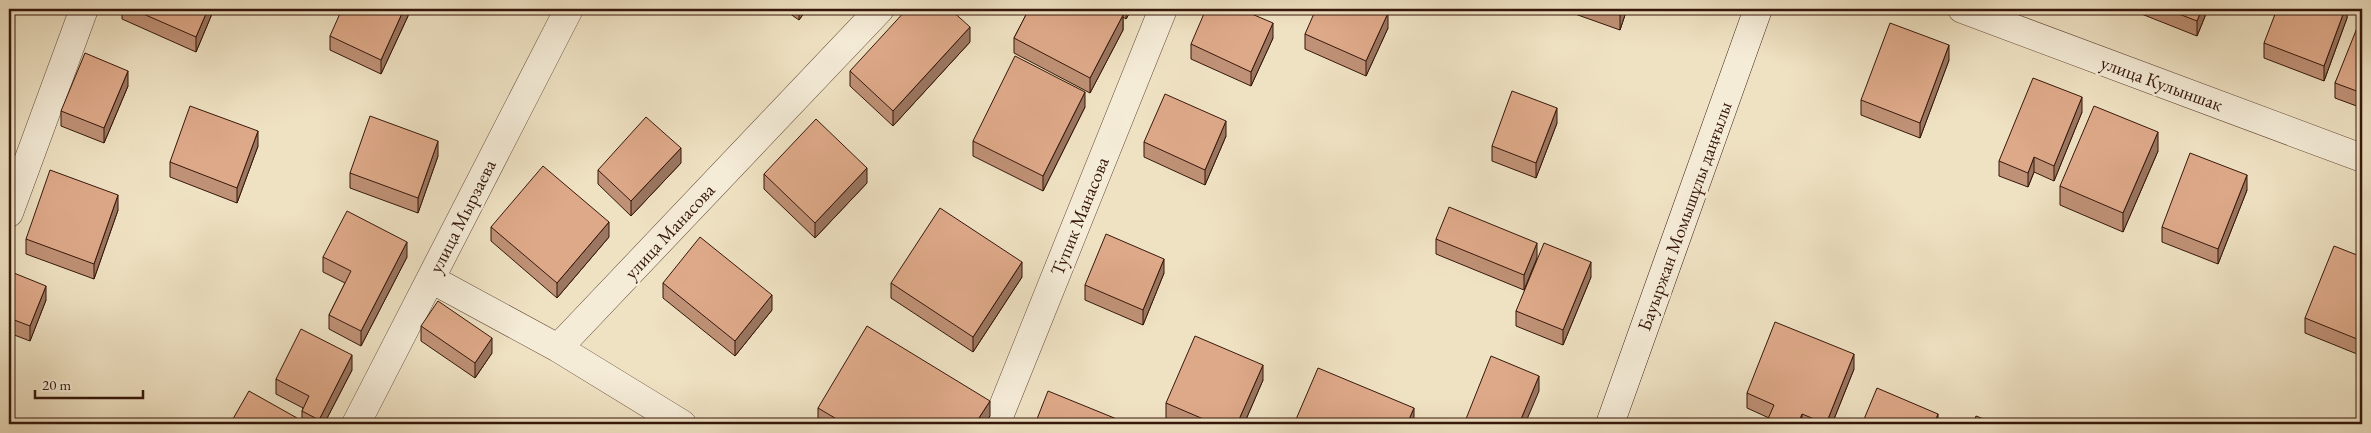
<svg xmlns="http://www.w3.org/2000/svg" width="2371" height="433" viewBox="0 0 2371 433" font-family="'EB Garamond',serif">
	<rect width="100%" height="100%" fill="#efe2c3"/>
	<filter id="stains"><feTurbulence type="fractalNoise" baseFrequency=".004" numOctaves="4"/><feColorMatrix values="0 0 0 0 .2 0 0 0 0 .09 0 0 0 0 .02 0 0 0 .5 -.17"/></filter>
	<radialGradient id="worn" r=".72"><stop offset=".6" stop-color="#630" stop-opacity="0"/><stop offset="1" stop-color="#630" stop-opacity=".3"/></radialGradient>
	<g fill="none" stroke-linecap="round" stroke-linejoin="round">
		<g stroke="#644a39" stroke-width="29">
			<path id="street" d="M 1962,9 L 2362,158
				M 9,213 L 84,9
				M 431,279 L 558,348
				M 356,424 L 569,9
				M 682,424 L 558,348 L 880,9
				M 996,424 L 1163,9"/>
		</g>
		<g stroke="#36170b" stroke-width="29">
			<path id="secondary" d="M 1610,424 L 1758,9"/>
		</g>
		<use href="#street" stroke="#f5ecd8" stroke-width="28"/>
		<use href="#secondary" stroke="#f5ecd8" stroke-width="28"/>
	</g>
	<path fill="#bf9176" stroke="#36170b" d="M 122,9 L 214,9 L 196,52 L 122,19 Z
		M 408,9 L 408,16 L 381,74 L 330,50 L 330,36 Z
		M 783,9 L 807,9 L 799,20 Z
		M 1029,9 L 1132,9 L 1126,19 L 1123,17 L 1123,30 L 1090,93 L 1014,53 L 1014,38 Z
		M 1561,9 L 1627,9 L 1620,30 Z
		M 2134,9 L 2208,9 L 2197,36 L 2134,11 Z
		M 2347,9 L 2347,18 L 2324,81 L 2264,58 L 2264,43 Z
		M 1388,28 L 1366,76 L 1305,49 L 1305,34 Z
		M 2362,30 L 2362,108 L 2335,98 L 2335,83 Z
		M 1273,38 L 1251,86 L 1191,59 L 1191,44 Z
		M 970,42 L 893,126 L 850,86 L 850,71 Z
		M 1949,60 L 1920,138 L 1861,115 L 1861,100 Z
		M 128,86 L 104,143 L 61,126 L 61,111 Z
		M 1085,107 L 1043,191 L 973,156 L 973,141 Z
		M 2082,112 L 2054,181 L 2034,172 L 2028,187 L 1999,176 L 1999,161 Z
		M 1557,123 L 1536,178 L 1492,161 L 1492,146 Z
		M 1226,136 L 1205,185 L 1144,157 L 1144,142 Z
		M 258,146 L 237,203 L 170,177 L 170,162 Z
		M 2158,151 L 2123,232 L 2060,205 L 2060,186 Z
		M 438,156 L 418,213 L 350,188 L 350,173 Z
		M 681,163 L 631,216 L 598,184 L 598,170 Z
		M 764,174 L 867,183 L 815,238 L 764,189 Z
		M 2247,190 L 2218,264 L 2162,242 L 2162,227 Z
		M 118,210 L 94,279 L 26,254 L 26,239 Z
		M 491,227 L 609,237 L 557,298 L 491,241 Z
		M 1436,239 L 1537,258 L 1524,290 L 1436,254 Z
		M 323,257 L 407,257 L 361,346 L 329,329 L 329,315 L 345,283 L 323,272 Z
		M 2362,257 L 2362,356 L 2305,333 L 2305,318 Z
		M 9,271 L 46,300 L 30,341 L 9,333 Z
		M 1164,273 L 1143,325 L 1085,300 L 1085,285 Z
		M 1022,277 L 973,352 L 891,298 L 891,283 Z
		M 1591,277 L 1563,345 L 1516,326 L 1516,311 Z
		M 663,283 L 772,310 L 735,356 L 663,298 Z
		M 421,326 L 492,353 L 475,378 L 421,341 Z
		M 1854,369 L 1832,424 L 1768,424 L 1769,418 L 1747,408 L 1747,393 Z
		M 352,370 L 324,424 L 302,424 L 302,411 L 303,408 L 276,394 L 276,379 Z
		M 1263,380 L 1244,424 L 1181,424 L 1166,418 L 1166,403 Z
		M 818,408 L 990,416 L 984,424 L 820,424 L 818,423 Z"/>
	<path fill="#9b7660" stroke="#36170b" d="M 208,9 L 214,9 L 196,52 L 196,37 Z
		M 404,9 L 408,9 L 408,16 L 381,74 L 381,60 Z
		M 799,9 L 807,9 L 799,20 Z
		M 1126,9 L 1132,9 L 1126,19 Z
		M 1622,9 L 1627,9 L 1620,30 L 1620,15 Z
		M 2202,9 L 2208,9 L 2197,36 L 2197,21 Z
		M 2345,9 L 2347,9 L 2347,18 L 2324,81 L 2324,66 Z
		M 1388,13 L 1388,28 L 1366,76 L 1366,61 Z
		M 1123,15 L 1123,30 L 1090,93 L 1090,78 Z
		M 1273,23 L 1273,38 L 1251,86 L 1251,72 Z
		M 970,27 L 970,42 L 893,126 L 893,111 Z
		M 1949,45 L 1949,60 L 1920,138 L 1920,123 Z
		M 128,71 L 128,86 L 104,143 L 104,128 Z
		M 1085,92 L 1085,107 L 1043,191 L 1043,176 Z
		M 2082,97 L 2082,112 L 2054,181 L 2054,166 Z
		M 1557,108 L 1557,123 L 1536,178 L 1536,163 Z
		M 1226,121 L 1226,136 L 1205,185 L 1205,170 Z
		M 258,131 L 258,146 L 237,203 L 237,188 Z
		M 2158,132 L 2158,151 L 2123,232 L 2123,213 Z
		M 438,141 L 438,156 L 418,213 L 418,198 Z
		M 681,148 L 681,163 L 631,216 L 631,201 Z
		M 2034,157 L 2034,172 L 2028,187 L 2028,173 Z
		M 867,168 L 867,183 L 815,238 L 815,223 Z
		M 2247,175 L 2247,190 L 2218,264 L 2218,249 Z
		M 118,195 L 118,210 L 94,279 L 94,264 Z
		M 609,222 L 609,237 L 557,298 L 557,283 Z
		M 407,242 L 407,257 L 361,346 L 361,331 Z
		M 1537,243 L 1537,258 L 1524,290 L 1524,275 Z
		M 1164,259 L 1164,273 L 1143,325 L 1143,310 Z
		M 1022,262 L 1022,277 L 973,352 L 973,337 Z
		M 1591,262 L 1591,277 L 1563,345 L 1563,330 Z
		M 46,286 L 46,300 L 30,341 L 30,326 Z
		M 772,295 L 772,310 L 735,356 L 735,341 Z
		M 492,338 L 492,353 L 475,378 L 475,363 Z
		M 1854,354 L 1854,369 L 1832,424 L 1826,424 Z
		M 352,355 L 352,370 L 324,424 L 319,424 L 319,420 Z
		M 1263,365 L 1263,380 L 1244,424 L 1237,424 Z
		M 1539,376 L 1539,391 L 1525,424 L 1519,424 Z
		M 990,401 L 990,416 L 984,424 L 975,424 Z
		M 1414,408 L 1414,423 L 1413,424 L 1407,424 Z
		M 1802,414 L 1802,424 L 1798,424 Z
		M 1938,414 L 1938,424 L 1934,424 Z
		M 297,418 L 297,424 L 294,424 Z"/>
	<path fill="#dea989" stroke="#36170b" d="M 132,9 L 208,9 L 196,37 Z
		M 342,9 L 404,9 L 381,60 L 330,36 Z
		M 907,9 L 950,9 L 970,27 L 893,111 L 850,71 Z
		M 1029,9 L 1110,9 L 1123,15 L 1090,78 L 1014,38 Z
		M 1206,9 L 1240,9 L 1273,23 L 1251,72 L 1191,44 Z
		M 1316,9 L 1377,9 L 1388,13 L 1366,61 L 1305,34 Z
		M 1602,9 L 1622,9 L 1620,15 Z
		M 2166,9 L 2202,9 L 2197,21 Z
		M 2277,9 L 2345,9 L 2324,66 L 2264,43 Z
		M 1890,23 L 1949,45 L 1920,123 L 1861,100 Z
		M 2357,28 L 2362,30 L 2362,93 L 2335,83 Z
		M 85,53 L 128,71 L 104,128 L 61,111 Z
		M 1015,56 L 1085,92 L 1043,176 L 973,141 Z
		M 2033,78 L 2082,97 L 2054,166 L 2034,157 L 2028,173 L 1999,161 Z
		M 1512,91 L 1557,108 L 1536,163 L 1492,146 Z
		M 1165,94 L 1226,121 L 1205,170 L 1144,142 Z
		M 190,106 L 258,131 L 237,188 L 170,162 Z
		M 2094,106 L 2158,132 L 2123,213 L 2060,186 Z
		M 370,116 L 438,141 L 418,198 L 350,173 Z
		M 646,117 L 681,148 L 631,201 L 598,170 Z
		M 816,119 L 867,168 L 815,223 L 764,174 Z
		M 2190,153 L 2247,175 L 2218,249 L 2162,227 Z
		M 543,166 L 609,222 L 557,283 L 491,227 Z
		M 50,170 L 118,195 L 94,264 L 26,239 Z
		M 1449,207 L 1537,243 L 1524,275 L 1436,239 Z
		M 940,208 L 1022,262 L 973,337 L 891,283 Z
		M 347,211 L 407,242 L 361,331 L 329,315 L 351,271 L 323,257 Z
		M 1106,234 L 1164,259 L 1143,310 L 1085,285 Z
		M 700,237 L 772,295 L 735,341 L 663,283 Z
		M 1544,243 L 1591,262 L 1563,330 L 1516,311 Z
		M 2334,246 L 2362,257 L 2362,341 L 2305,318 Z
		M 9,271 L 46,286 L 30,326 L 9,318 Z
		M 438,301 L 492,338 L 475,363 L 421,326 Z
		M 1775,322 L 1854,354 L 1826,424 L 1802,414 L 1798,424 L 1781,424 L 1768,419 L 1774,405 L 1747,393 Z
		M 867,326 L 990,401 L 975,424 L 845,424 L 818,408 Z
		M 301,329 L 352,355 L 319,420 L 302,411 L 309,396 L 276,379 Z
		M 1195,336 L 1263,365 L 1237,424 L 1215,424 L 1166,403 Z
		M 1491,356 L 1539,376 L 1519,424 L 1464,424 Z
		M 1318,368 L 1414,408 L 1407,424 L 1294,424 Z
		M 1877,388 L 1938,414 L 1934,424 L 1862,424 Z
		M 249,391 L 297,418 L 294,424 L 230,424 Z
		M 1048,391 L 1129,424 L 1035,424 Z
		M 1976,416 L 1996,424 L 1973,424 Z
		M 2116,421 L 2123,424 L 2115,424 Z"/>
	<g text-anchor="middle" stroke-width="5" stroke-linejoin="round" paint-order="stroke">
		<g font-size="19" fill="#36170b" stroke="#f5ecd8">
			<text transform="translate(2162 83) rotate(20)" y="7">улица Кулыншак</text>
			<text transform="translate(462 216) rotate(-63)" y="7">улица Мырзаева</text>
			<text transform="translate(1079 216) rotate(-68)" y="7">Тупик Манасова</text>
			<text transform="translate(1684 216) rotate(-70)" y="7">Бауыржан Момышұлы даңғылы</text>
			<text transform="translate(669 231) rotate(-47)" y="7">улица Манасова</text>
		</g>
	</g>
	<rect width="2371" height="433" fill="none" stroke="#efe2c3" stroke-width="30"/>
	<rect x="10" y="10" width="2351" height="413" fill="none" stroke="#36170b" stroke-width="2.5"/>
	<rect x="15" y="15" width="2341" height="403" fill="none" stroke="#36170b"/>
	<path d="M35 390v8h108v-8" fill="none" stroke="#36170b" stroke-width="2.5"/>
	<text x="42" y="390" font-size="15" fill="#36170b" stroke="#f5ecd8" stroke-width="4" paint-order="stroke">20 m</text>
	<rect width="100%" height="100%" filter="url(#stains)"/>
	<rect width="100%" height="100%" fill="url(#worn)"/>
</svg>
